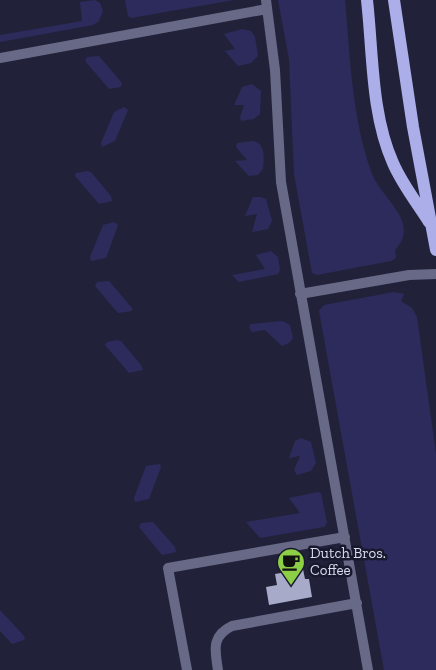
<svg xmlns="http://www.w3.org/2000/svg" width="436" height="670" viewBox="0 0 436 670" font-family="'Zilla Slab',serif">
	<rect width="100%" height="100%" fill="#212239"/>
	<path fill="#2d2b5c" d="M 95,0 L 100,3 L 103,11 L 99,21 L 93,25 L 0,42 L 0,35 L 82,21 L 80,2 Z
		M 125,0 L 234,0 L 131,18 L 128,16 Z
		M 278,0 L 345,0 C 350,57 352,119 372,174 C 382,199 421,222 395,250 L 396,258 L 391,261 L 317,275 L 312,273 L 294,174 L 289,59 Z
		M 242,29 L 251,31 L 255,37 L 258,56 L 251,63 L 238,66 L 225,51 L 235,49 L 224,34 Z
		M 99,56 L 122,83 L 121,87 L 109,89 L 85,61 L 87,57 Z
		M 252,84 L 261,91 L 260,114 L 254,119 L 241,121 L 240,117 L 244,105 L 234,105 L 242,87 Z
		M 124,107 L 128,110 L 115,141 L 102,147 L 101,143 L 114,112 Z
		M 253,141 C 266,144 264,158 263,169 L 258,175 L 249,176 L 235,161 L 247,160 L 236,147 L 237,143 Z
		M 87,171 L 91,172 L 111,196 L 112,201 L 99,204 L 75,176 L 76,173 Z
		M 253,197 L 261,197 L 266,199 L 272,221 L 268,229 L 252,232 L 257,214 L 245,216 Z
		M 114,222 L 118,225 L 106,258 L 91,261 L 90,257 L 103,225 Z
		M 271,251 L 278,257 L 280,270 L 278,274 L 239,282 L 232,275 L 265,269 L 256,255 Z
		M 109,281 L 132,308 L 132,311 L 118,313 L 95,286 L 97,282 Z
		M 394,292 L 404,294 L 401,301 L 412,308 L 417,317 L 436,454 L 436,670 L 384,670 L 319,311 L 324,305 Z
		M 283,321 L 290,325 L 293,338 L 289,343 L 282,346 L 265,330 L 252,332 L 249,327 L 251,324 Z
		M 117,340 L 121,341 L 141,365 L 143,370 L 129,373 L 105,345 L 107,342 Z
		M 301,438 L 311,442 L 316,463 L 311,471 L 297,475 L 294,470 L 300,456 L 289,458 L 295,441 Z
		M 160,464 L 161,467 L 149,499 L 135,502 L 134,498 L 146,466 Z
		M 318,492 L 321,493 L 327,523 L 324,527 L 260,538 L 246,522 L 300,513 L 289,498 Z
		M 153,522 L 175,547 L 176,552 L 162,555 L 139,527 L 141,523 Z
		M 0,610 L 25,637 L 24,640 L 12,644 L 0,631 Z"/>
	<path fill="#a7aac9" d="M 303,569 L 305,579 L 309,579 L 312,597 L 269,605 L 266,587 L 277,585 L 275,574 Z"/>
	<g fill="none" stroke-linecap="round" stroke-linejoin="round">
		<path stroke="#676986" stroke-width="10" d="M 266,0 L 275,70 L 281,182 L 368,670
			M 0,58 L 267,9
			M 300,294 L 409,275 L 436,274
			M 187,670 L 168,568 L 345,537
			M 218,670 C 215,650 211,636 232,626 L 357,603"/>
		<path stroke="#abaee9" stroke-width="12" d="M 367,0 C 373,53 371,114 393,163 C 402,184 417,203 429,222
			M 394,0 L 413,127 L 436,250"/>
	</g>
	<defs>
		<g id="cafe-pin" transform="scale(1.4375)"><path d="M0 17L-7.5 6A9.5 9.5 0 1 1 7.5 6Z" fill="#8cce45" stroke="#18182f"/><path d="M-5.5-4.5H6V0H3Q3 3.5 0 3.5H-2.5Q-5.5 3.5-5.5 0ZM3-3.2v2h1.7v-2ZM-6 4.5H4V6H-6Z" fill="#111"/></g>
	</defs>
	<g fill-rule="evenodd">
		<use href="#cafe-pin" x="291" y="562"/>
	</g>
	<g text-anchor="middle" stroke-width="5" stroke-linejoin="round" paint-order="stroke">
		<g font-size="15" fill="#dadbeb" stroke="#18182f" text-anchor="start">
			<text x="310" y="558">Dutch Bros.<tspan x="310" dy="17">Coffee</tspan></text>
		</g>
	</g>
</svg>
